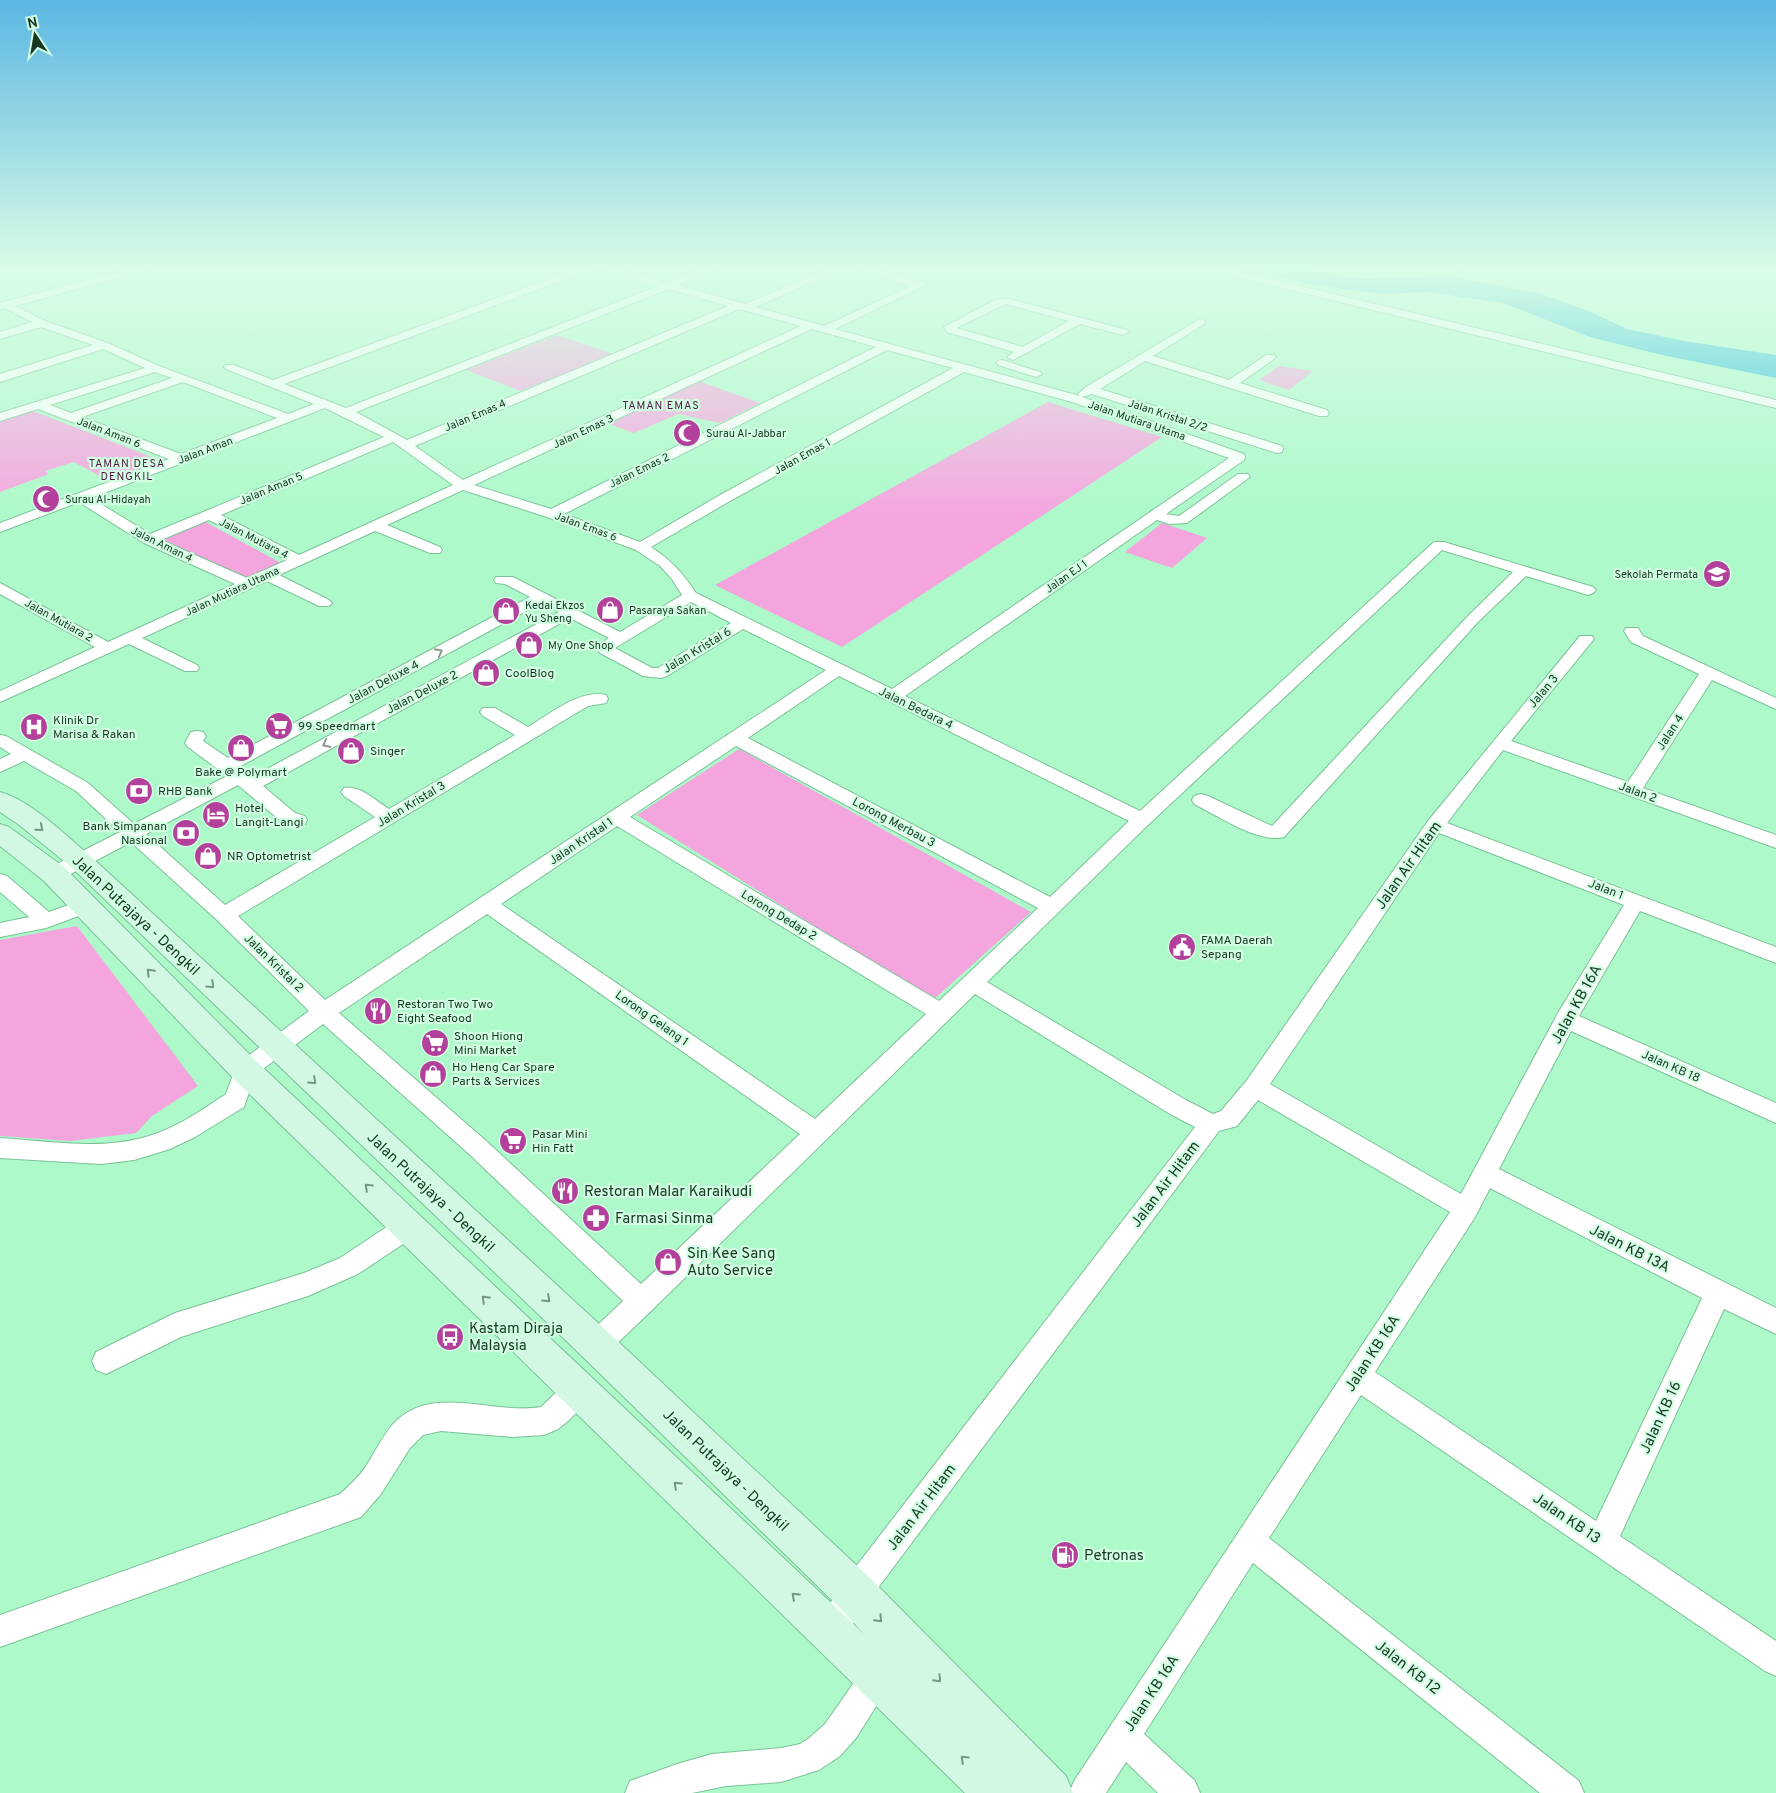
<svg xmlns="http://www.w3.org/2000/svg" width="1776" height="1793" viewBox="0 0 1776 1793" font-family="Overpass,sans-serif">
	<rect width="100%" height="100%" fill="#adf9ca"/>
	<path fill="#f4a5de" d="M 557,335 L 614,354 L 520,391 L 466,370 Z
		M 1279,366 L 1313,371 L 1289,390 L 1259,380 Z
		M 699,381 L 760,403 L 720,423 L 678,414 L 634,433 L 609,424 Z
		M 1048,402 L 1162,437 L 842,647 L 715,585 Z
		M 33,411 L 162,461 L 109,481 L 74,462 L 45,471 L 49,474 L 0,492 L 0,422 Z
		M 202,520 L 281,563 L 246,579 L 159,538 Z
		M 1162,523 L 1207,538 L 1172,568 L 1125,552 Z
		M 739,749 L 1031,912 L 933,1000 L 637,815 Z
		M 77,926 L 198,1086 L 152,1116 L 136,1133 L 70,1141 L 0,1136 L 0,940 Z"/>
	<path fill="#28bcdc" d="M 1243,267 L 1291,267 L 1315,273 L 1365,279 L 1449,276 L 1542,294 L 1591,312 L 1627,329 L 1684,341 L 1776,355 L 1776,378 L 1662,355 L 1590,337 L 1503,303 L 1429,292 L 1382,294 L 1307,284 L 1249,270 Z"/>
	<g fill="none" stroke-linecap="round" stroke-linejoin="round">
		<g stroke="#79c397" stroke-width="2">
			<path id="minor" d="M 134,267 L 151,267 L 150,269 L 15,306 L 45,321 L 108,343 L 159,366 L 288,414 L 314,404 L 226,369 L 224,367 L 226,365 L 234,365 L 273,380 L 582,267 L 612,267 L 667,283 L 707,267 L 721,267 L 678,285 L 745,304 L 832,267 L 846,267 L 756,307 L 824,326 L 911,286 L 850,267 L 867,267 L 925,283 L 926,285 L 835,329 L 1080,396 L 1078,394 L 1086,387 L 1200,319 L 1204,320 L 1205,322 L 1204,324 L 1153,356 L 1229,380 L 1266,355 L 1274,355 L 1276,357 L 1274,359 L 1240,383 L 1327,410 L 1329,413 L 1327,416 L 1319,416 L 1145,361 L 1100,389 L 1282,446 L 1283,449 L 1282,452 L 1277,453 L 1092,394 L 1082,397 L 1244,454 L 1245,457 L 1244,460 L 1166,514 L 1179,516 L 1238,474 L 1248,474 L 1250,477 L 1187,523 L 1169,524 L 1157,520 L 905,696 L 1140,811 L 1434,542 L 1444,542 L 1593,587 L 1596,590 L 1593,593 L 1588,595 L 1526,576 L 1478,622 L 1284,837 C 1259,844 1217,815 1194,804 L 1192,800 L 1194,796 L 1201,794 L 1208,796 L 1272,826 L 1468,616 L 1513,572 L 1442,550 L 1149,824 L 987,982 L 1186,1100 L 1213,1114 L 1221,1111 L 1247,1080 L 1428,821 L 1580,636 L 1592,636 L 1594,639 L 1511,741 L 1628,782 L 1699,674 L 1631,642 L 1624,631 L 1626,628 L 1638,628 L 1643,636 L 1776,698 L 1776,709 L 1712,680 L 1643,788 L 1776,835 L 1776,848 L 1503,750 L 1447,823 L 1776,947 L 1776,963 L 1640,911 L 1579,1016 L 1776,1103 L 1776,1123 L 1571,1031 L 1499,1169 L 1776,1308 L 1776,1334 L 1724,1309 L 1620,1536 L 1776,1641 L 1776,1676 L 1765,1671 L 1361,1395 L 1269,1538 L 1579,1781 L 1584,1793 L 1540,1793 L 1253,1563 L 1144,1734 L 1195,1781 L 1200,1793 L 1158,1793 L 1126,1762 L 1106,1793 L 1069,1793 L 1074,1781 L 1450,1212 L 1258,1100 L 1237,1126 L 1219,1131 L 866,1604 L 842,1641 L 831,1646 L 820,1641 L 815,1630 L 820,1619 L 844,1582 L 1195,1127 L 1170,1114 L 975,994 L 651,1311 L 606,1354 L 596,1358 L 586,1354 L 582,1345 L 586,1336 L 623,1301 L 468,1153 L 323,1024 L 255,1075 L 244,1107 L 195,1137 L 170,1149 L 134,1160 L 101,1164 L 0,1158 L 0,1138 C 49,1141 101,1151 149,1136 C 176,1128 202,1110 226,1094 L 237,1064 L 309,1011 L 217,920 L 131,842 L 61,879 L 54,881 L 47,879 L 44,874 L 47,869 L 120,832 L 76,791 L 24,761 L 0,772 L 0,759 L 11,754 L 0,747 L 0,735 L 6,736 L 88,783 L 134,824 L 227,776 L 188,747 L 185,743 L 191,732 L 197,731 L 203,732 L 206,736 L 203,741 L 228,758 L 530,597 L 505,584 L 496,583 L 494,580 L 496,577 L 513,577 L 620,632 L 682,595 L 672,579 L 660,566 L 636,550 L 547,517 L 463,490 L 387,525 L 440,547 L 442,550 L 440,553 L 430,553 L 375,531 L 279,575 L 329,600 L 332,603 L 329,606 L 319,606 L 267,581 L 142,638 L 197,665 L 199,668 L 197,671 L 185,671 L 129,644 L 0,702 L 0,691 L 95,647 L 0,594 L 0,583 L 108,642 L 235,584 L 144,543 L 79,502 L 0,532 L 0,523 L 169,459 L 38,409 L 0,421 L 0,413 L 145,368 L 103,349 L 0,382 L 0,374 L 93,345 L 41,327 L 0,339 L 0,332 L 32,322 L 5,308 L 0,309 L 0,303 ZM 596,268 L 658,286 L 346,408 L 284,384 ZM 669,289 L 728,306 L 407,440 L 356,412 ZM 739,309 L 801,326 L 463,480 L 415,446 ZM 812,329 L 876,347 L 551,509 L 474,485 ZM 887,350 L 953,368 L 720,495 L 640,542 L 564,514 ZM 155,372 L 172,378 L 71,413 L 50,405 ZM 964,372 L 1072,402 L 1229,458 L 892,689 L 696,593 C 683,573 671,560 651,547 L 730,501 ZM 183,382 L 277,418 L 181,454 L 82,417 ZM 325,408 L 384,437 L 150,534 L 91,498 ZM 393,442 L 453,485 L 299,555 L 221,515 ZM 209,520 L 287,560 L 247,578 L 161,540 ZM 691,602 L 731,623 L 658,668 L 652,668 L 615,648 ZM 541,603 L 559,612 L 252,777 L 239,767 ZM 570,618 L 609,638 L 603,642 L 598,650 L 600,653 L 643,676 L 661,678 L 667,676 L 743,629 L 826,670 L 325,1000 L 238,916 L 588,706 L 606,703 L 608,699 L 606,695 C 579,689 549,715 528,727 L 495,708 L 483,708 L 480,712 L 483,716 L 515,735 L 389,809 C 376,801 359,784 344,788 L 341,792 L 344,796 L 375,817 L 225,905 L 146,834 L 238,785 L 282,822 L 298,826 L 305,824 L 307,820 L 305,816 L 295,813 L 263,786 ZM 839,676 L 1129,821 L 1050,897 L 748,738 ZM 736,746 L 1038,908 L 939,1001 L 630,817 ZM 617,826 L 926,1014 L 815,1119 L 501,904 ZM 1439,833 L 1624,905 L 1558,1013 L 1461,1194 L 1270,1084 ZM 487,914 L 800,1134 L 641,1284 L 484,1139 L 339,1013 ZM 1490,1188 L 1702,1298 L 1596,1521 L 1375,1372 L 1475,1217 Z
				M 1203,267 L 1221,267 L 1776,400 L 1776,408 L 1208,270 Z
				M 1453,267 L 1464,267 L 1459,270 Z
				M 1006,298 L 1127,330 L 1128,332 L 1123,335 L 1080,324 L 1013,360 L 1007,357 L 1014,352 L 947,332 L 944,327 L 995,300 ZM 1006,304 L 1069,321 L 1023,347 L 956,328 Z
				M 1002,360 L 1040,372 L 1042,374 L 1036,377 L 998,365 L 996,363 L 998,361 Z
				M 0,874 L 7,876 L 49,912 L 85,899 L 92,901 L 95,906 L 92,911 L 46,928 L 0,937 L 0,923 L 29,917 L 0,892 Z
				M 409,1215 L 418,1218 L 422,1226 L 418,1234 L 358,1274 L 308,1296 L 181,1337 L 106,1374 L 96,1370 L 92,1361 L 96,1352 L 175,1313 L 304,1273 L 340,1258 L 400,1218 Z
				M 578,1377 L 588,1381 L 592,1391 L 588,1401 L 567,1422 L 558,1429 L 544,1435 L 512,1437 L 441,1431 L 423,1435 L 410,1448 L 381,1494 L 361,1517 L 0,1647 L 0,1615 L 340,1494 C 350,1485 359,1477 366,1466 C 376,1451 383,1434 396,1421 C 434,1384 495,1415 541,1407 L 568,1381 Z
				M 878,1659 L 889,1664 L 894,1675 L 889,1686 L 856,1738 L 840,1756 L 819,1770 L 781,1782 L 726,1786 L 692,1793 L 625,1793 L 630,1781 L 677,1764 L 712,1754 L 781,1748 L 800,1744 L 808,1739 L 825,1724 L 867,1664 Z"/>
		</g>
		<g stroke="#79c397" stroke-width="2">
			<path id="secondary" d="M 0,792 C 30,800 64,834 88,854 L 609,1333 L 870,1578 L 1066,1776 L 1073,1793 L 965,1793 L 234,1079 L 44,881 L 0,846 L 0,824 L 9,827 L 64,867 L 256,1061 L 864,1634 L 840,1608 L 583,1357 L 70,866 L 18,824 L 0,812 Z"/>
		</g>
		<use href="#minor" fill="#fff" fill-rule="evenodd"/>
		<use href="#secondary" fill="#d2f8e3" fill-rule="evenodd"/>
	</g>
	<defs><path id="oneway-chevron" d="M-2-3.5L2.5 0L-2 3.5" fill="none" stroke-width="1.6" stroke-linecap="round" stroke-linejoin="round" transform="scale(1.25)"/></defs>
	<g stroke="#8b9a92">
		<use href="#oneway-chevron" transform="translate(439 652) rotate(-28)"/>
		<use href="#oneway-chevron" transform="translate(326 744) rotate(152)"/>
	</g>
	<g stroke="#749784">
		<use href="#oneway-chevron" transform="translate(40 828) rotate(39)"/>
		<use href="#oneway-chevron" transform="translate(150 972) rotate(-134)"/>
		<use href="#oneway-chevron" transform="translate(211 985) rotate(44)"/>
		<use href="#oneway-chevron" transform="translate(313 1081) rotate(43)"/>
		<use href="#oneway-chevron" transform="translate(368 1187) rotate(-136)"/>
		<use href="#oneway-chevron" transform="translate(485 1299) rotate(-136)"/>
		<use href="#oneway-chevron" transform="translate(547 1299) rotate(43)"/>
		<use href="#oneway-chevron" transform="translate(677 1485) rotate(-137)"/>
		<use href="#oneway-chevron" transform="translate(795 1596) rotate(-137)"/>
		<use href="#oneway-chevron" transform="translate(879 1619) rotate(46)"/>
		<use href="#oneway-chevron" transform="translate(938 1679) rotate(46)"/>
		<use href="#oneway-chevron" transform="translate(964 1759) rotate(-136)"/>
	</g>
	<linearGradient id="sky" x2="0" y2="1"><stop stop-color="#5bb7e3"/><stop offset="0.52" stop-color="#dafce7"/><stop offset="1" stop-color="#dafce7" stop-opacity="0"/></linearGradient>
	<rect width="1776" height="518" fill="url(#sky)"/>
	<defs>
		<g id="mosque-disc" transform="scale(1.4375)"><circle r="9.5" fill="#b3409b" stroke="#d2fee2"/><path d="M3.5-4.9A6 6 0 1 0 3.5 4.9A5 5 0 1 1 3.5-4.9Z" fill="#fff"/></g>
		<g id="school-disc" transform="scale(1.4375)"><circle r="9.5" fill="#b3409b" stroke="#d2fee2"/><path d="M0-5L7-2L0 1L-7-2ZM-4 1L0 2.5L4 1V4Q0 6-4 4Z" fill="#fff"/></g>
		<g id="shop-disc" transform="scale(1.4375)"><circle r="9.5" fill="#b3409b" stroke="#d2fee2"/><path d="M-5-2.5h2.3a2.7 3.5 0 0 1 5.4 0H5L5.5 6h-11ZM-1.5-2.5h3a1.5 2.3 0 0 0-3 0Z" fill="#fff"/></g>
		<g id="supermarket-disc" transform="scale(1.4375)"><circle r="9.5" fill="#b3409b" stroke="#d2fee2"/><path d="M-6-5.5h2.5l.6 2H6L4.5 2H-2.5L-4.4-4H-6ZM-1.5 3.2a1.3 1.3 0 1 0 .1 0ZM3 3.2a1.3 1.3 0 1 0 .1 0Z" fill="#fff"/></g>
		<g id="hospital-disc" transform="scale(1.4375)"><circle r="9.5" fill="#b3409b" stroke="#d2fee2"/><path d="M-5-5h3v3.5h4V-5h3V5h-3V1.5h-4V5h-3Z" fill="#fff"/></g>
		<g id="bank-disc" transform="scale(1.4375)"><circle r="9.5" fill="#b3409b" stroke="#d2fee2"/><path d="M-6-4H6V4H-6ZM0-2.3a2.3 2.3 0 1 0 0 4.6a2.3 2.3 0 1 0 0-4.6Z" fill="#fff"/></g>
		<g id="hotel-disc" transform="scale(1.4375)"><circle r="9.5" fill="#b3409b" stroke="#d2fee2"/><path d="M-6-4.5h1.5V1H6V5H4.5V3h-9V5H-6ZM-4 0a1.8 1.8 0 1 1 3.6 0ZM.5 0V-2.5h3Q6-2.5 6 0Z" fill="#fff"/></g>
		<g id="civic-disc" transform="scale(1.4375)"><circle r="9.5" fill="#b3409b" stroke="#d2fee2"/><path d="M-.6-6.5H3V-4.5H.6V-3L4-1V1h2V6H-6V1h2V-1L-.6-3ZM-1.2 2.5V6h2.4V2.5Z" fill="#fff"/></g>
		<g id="restaurant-disc" transform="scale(1.4375)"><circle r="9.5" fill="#b3409b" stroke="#d2fee2"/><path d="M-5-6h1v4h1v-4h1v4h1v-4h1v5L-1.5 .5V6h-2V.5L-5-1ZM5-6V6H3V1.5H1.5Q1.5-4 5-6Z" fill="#fff"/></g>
		<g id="pharmacy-disc" transform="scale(1.4375)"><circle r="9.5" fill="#b3409b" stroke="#d2fee2"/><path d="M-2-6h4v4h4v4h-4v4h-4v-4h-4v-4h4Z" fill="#fff"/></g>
		<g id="bus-disc" transform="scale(1.4375)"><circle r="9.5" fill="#b3409b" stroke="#d2fee2"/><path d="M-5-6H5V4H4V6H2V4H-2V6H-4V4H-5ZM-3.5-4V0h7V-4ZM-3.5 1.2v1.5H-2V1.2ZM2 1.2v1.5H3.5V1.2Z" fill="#fff"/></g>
		<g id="fuel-disc" transform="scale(1.4375)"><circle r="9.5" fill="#b3409b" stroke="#d2fee2"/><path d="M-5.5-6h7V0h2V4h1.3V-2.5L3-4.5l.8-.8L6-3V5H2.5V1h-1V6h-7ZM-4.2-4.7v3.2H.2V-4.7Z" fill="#fff"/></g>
	</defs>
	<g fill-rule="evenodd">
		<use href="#mosque-disc" x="687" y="433"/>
		<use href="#mosque-disc" x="46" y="499"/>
		<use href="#school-disc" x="1717" y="574"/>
		<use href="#shop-disc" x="610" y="610"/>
		<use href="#shop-disc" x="506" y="611"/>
		<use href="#shop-disc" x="529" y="645"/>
		<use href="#shop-disc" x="486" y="673"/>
		<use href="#supermarket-disc" x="279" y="726"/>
		<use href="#hospital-disc" x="34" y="727"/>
		<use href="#shop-disc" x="241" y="748"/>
		<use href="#shop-disc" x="351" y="751"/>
		<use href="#bank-disc" x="139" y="791"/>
		<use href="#hotel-disc" x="216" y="815"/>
		<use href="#bank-disc" x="186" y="833"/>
		<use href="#shop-disc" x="208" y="856"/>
		<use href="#civic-disc" x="1182" y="947"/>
		<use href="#restaurant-disc" x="378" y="1011"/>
		<use href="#supermarket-disc" x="435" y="1043"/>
		<use href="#shop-disc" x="433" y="1074"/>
		<use href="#supermarket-disc" x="513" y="1141"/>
		<use href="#restaurant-disc" x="565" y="1191"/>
		<use href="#pharmacy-disc" x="596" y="1218"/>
		<use href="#shop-disc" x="668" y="1262"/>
		<use href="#bus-disc" x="450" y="1337"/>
		<use href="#fuel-disc" x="1065" y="1555"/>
	</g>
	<g text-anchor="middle" stroke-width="4.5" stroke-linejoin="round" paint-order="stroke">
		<g font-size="11" letter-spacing="1" fill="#511a46" stroke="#d2fee2">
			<text x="661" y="409">TAMAN EMAS</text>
			<text x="127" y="467">TAMAN DESA<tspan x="127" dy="13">DENGKIL</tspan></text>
		</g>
		<g font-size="11" fill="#173625" stroke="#d2fee2">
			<text transform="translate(475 415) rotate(-23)" y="4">Jalan Emas 4</text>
			<text transform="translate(1168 415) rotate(18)" y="4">Jalan Kristal 2/2</text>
			<text transform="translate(1137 420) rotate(19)" y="4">Jalan Mutiara Utama</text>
			<text transform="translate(583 431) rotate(-25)" y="4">Jalan Emas 3</text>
			<text transform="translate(109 432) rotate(21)" y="4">Jalan Aman 6</text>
			<text transform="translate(205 450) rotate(-21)" y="4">Jalan Aman</text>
			<text transform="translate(802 456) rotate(-29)" y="4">Jalan Emas 1</text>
			<text transform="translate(639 470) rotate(-26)" y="4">Jalan Emas 2</text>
			<text transform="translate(271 488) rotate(-23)" y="4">Jalan Aman 5</text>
			<text transform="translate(586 526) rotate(20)" y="4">Jalan Emas 6</text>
			<text transform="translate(254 538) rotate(27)" y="4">Jalan Mutiara 4</text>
			<text transform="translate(162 544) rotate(26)" y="4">Jalan Aman 4</text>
			<text transform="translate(1066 576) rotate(-35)" y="4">Jalan EJ 1</text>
			<text transform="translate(232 591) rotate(-25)" y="4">Jalan Mutiara Utama</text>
			<text transform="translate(59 620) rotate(29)" y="4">Jalan Mutiara 2</text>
		</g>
		<g font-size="11" fill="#173625" stroke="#d2fee2" text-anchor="start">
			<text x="706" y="437">Surau Al-Jabbar</text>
			<text x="65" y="503">Surau Al-Hidayah</text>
			<text x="1698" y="578" text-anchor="end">Sekolah Permata</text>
			<text x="525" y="609">Kedai Ekzos<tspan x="525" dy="13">Yu Sheng</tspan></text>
			<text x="629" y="614">Pasaraya Sakan</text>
			<text x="548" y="649">My One Shop</text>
		</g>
		<g font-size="12" fill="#173625" stroke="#d2fee2">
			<text transform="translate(697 650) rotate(-31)" y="4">Jalan Kristal 6</text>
			<text transform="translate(383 682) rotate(-28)" y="4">Jalan Deluxe 4</text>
			<text transform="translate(1543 691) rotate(-50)" y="4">Jalan 3</text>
			<text transform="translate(422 692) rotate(-28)" y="4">Jalan Deluxe 2</text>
			<text transform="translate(916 708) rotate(26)" y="4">Jalan Bedara 4</text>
			<text transform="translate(1670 732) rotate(-57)" y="4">Jalan 4</text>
			<text transform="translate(1638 792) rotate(20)" y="4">Jalan 2</text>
			<text transform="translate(411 804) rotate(-31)" y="4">Jalan Kristal 3</text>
			<text transform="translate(894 822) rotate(28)" y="4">Lorong Merbau 3</text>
			<text transform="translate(581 841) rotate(-34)" y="4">Jalan Kristal 1</text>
			<text transform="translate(1606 889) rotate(21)" y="4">Jalan 1</text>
			<text transform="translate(779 915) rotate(31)" y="4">Lorong Dedap 2</text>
			<text transform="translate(274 963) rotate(44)" y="4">Jalan Kristal 2</text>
			<text transform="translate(652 1018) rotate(35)" y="4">Lorong Gelang 1</text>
			<text transform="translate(1671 1066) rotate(24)" y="4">Jalan KB 18</text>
		</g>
		<g font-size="12" fill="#173625" stroke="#d2fee2" text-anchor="start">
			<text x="505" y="677">CoolBlog</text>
			<text x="53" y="724">Klinik Dr<tspan x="53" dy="14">Marisa &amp; Rakan</tspan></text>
			<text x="298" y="730">99 Speedmart</text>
			<text x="370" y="755">Singer</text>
			<text x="241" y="776" text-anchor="middle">Bake @ Polymart</text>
			<text x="158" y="795">RHB Bank</text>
			<text x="235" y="812">Hotel<tspan x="235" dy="14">Langit-Langi</tspan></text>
			<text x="167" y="830" text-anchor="end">Bank Simpanan<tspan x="167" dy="14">Nasional</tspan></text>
			<text x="227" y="860">NR Optometrist</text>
			<text x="1201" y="944">FAMA Daerah<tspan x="1201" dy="14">Sepang</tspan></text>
			<text x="397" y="1008">Restoran Two Two<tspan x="397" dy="14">Eight Seafood</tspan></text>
			<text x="454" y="1040">Shoon Hiong<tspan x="454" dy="14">Mini Market</tspan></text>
			<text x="452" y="1071">Ho Heng Car Spare<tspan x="452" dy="14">Parts &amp; Services</tspan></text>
			<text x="532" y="1138">Pasar Mini<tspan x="532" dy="14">Hin Fatt</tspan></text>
		</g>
		<g font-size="15" fill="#173625" stroke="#d2fee2">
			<text transform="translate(1408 865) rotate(-55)" y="5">Jalan Air Hitam</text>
			<text transform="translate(136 915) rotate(43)" y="5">Jalan Putrajaya - Dengkil</text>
			<text transform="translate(1576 1004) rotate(-61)" y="5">Jalan KB 16A</text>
			<text transform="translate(1165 1184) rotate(-53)" y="5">Jalan Air Hitam</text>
			<text transform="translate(431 1192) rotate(43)" y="5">Jalan Putrajaya - Dengkil</text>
			<text transform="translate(1630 1248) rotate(27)" y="5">Jalan KB 13A</text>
			<text transform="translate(1372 1353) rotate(-57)" y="5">Jalan KB 16A</text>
			<text transform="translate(1660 1417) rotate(-65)" y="5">Jalan KB 16</text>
			<text transform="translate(726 1470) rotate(44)" y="5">Jalan Putrajaya - Dengkil</text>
			<text transform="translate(921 1507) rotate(-53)" y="5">Jalan Air Hitam</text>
			<text transform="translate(1567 1518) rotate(34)" y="5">Jalan KB 13</text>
			<text transform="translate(1408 1667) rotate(38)" y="5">Jalan KB 12</text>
			<text transform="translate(1151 1693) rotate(-57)" y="5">Jalan KB 16A</text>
		</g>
		<g font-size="15" fill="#173625" stroke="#d2fee2" text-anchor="start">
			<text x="584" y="1196">Restoran Malar Karaikudi</text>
			<text x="615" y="1223">Farmasi Sinma</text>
			<text x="687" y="1258">Sin Kee Sang<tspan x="687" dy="17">Auto Service</tspan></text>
			<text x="469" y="1333">Kastam Diraja<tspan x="469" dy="17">Malaysia</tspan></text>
			<text x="1084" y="1560">Petronas</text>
		</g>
	</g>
	<g transform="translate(35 35) rotate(348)" stroke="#d2fee2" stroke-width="4" paint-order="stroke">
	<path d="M0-4L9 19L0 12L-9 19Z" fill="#173625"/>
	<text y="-8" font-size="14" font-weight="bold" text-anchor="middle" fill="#173625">N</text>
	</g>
</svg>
